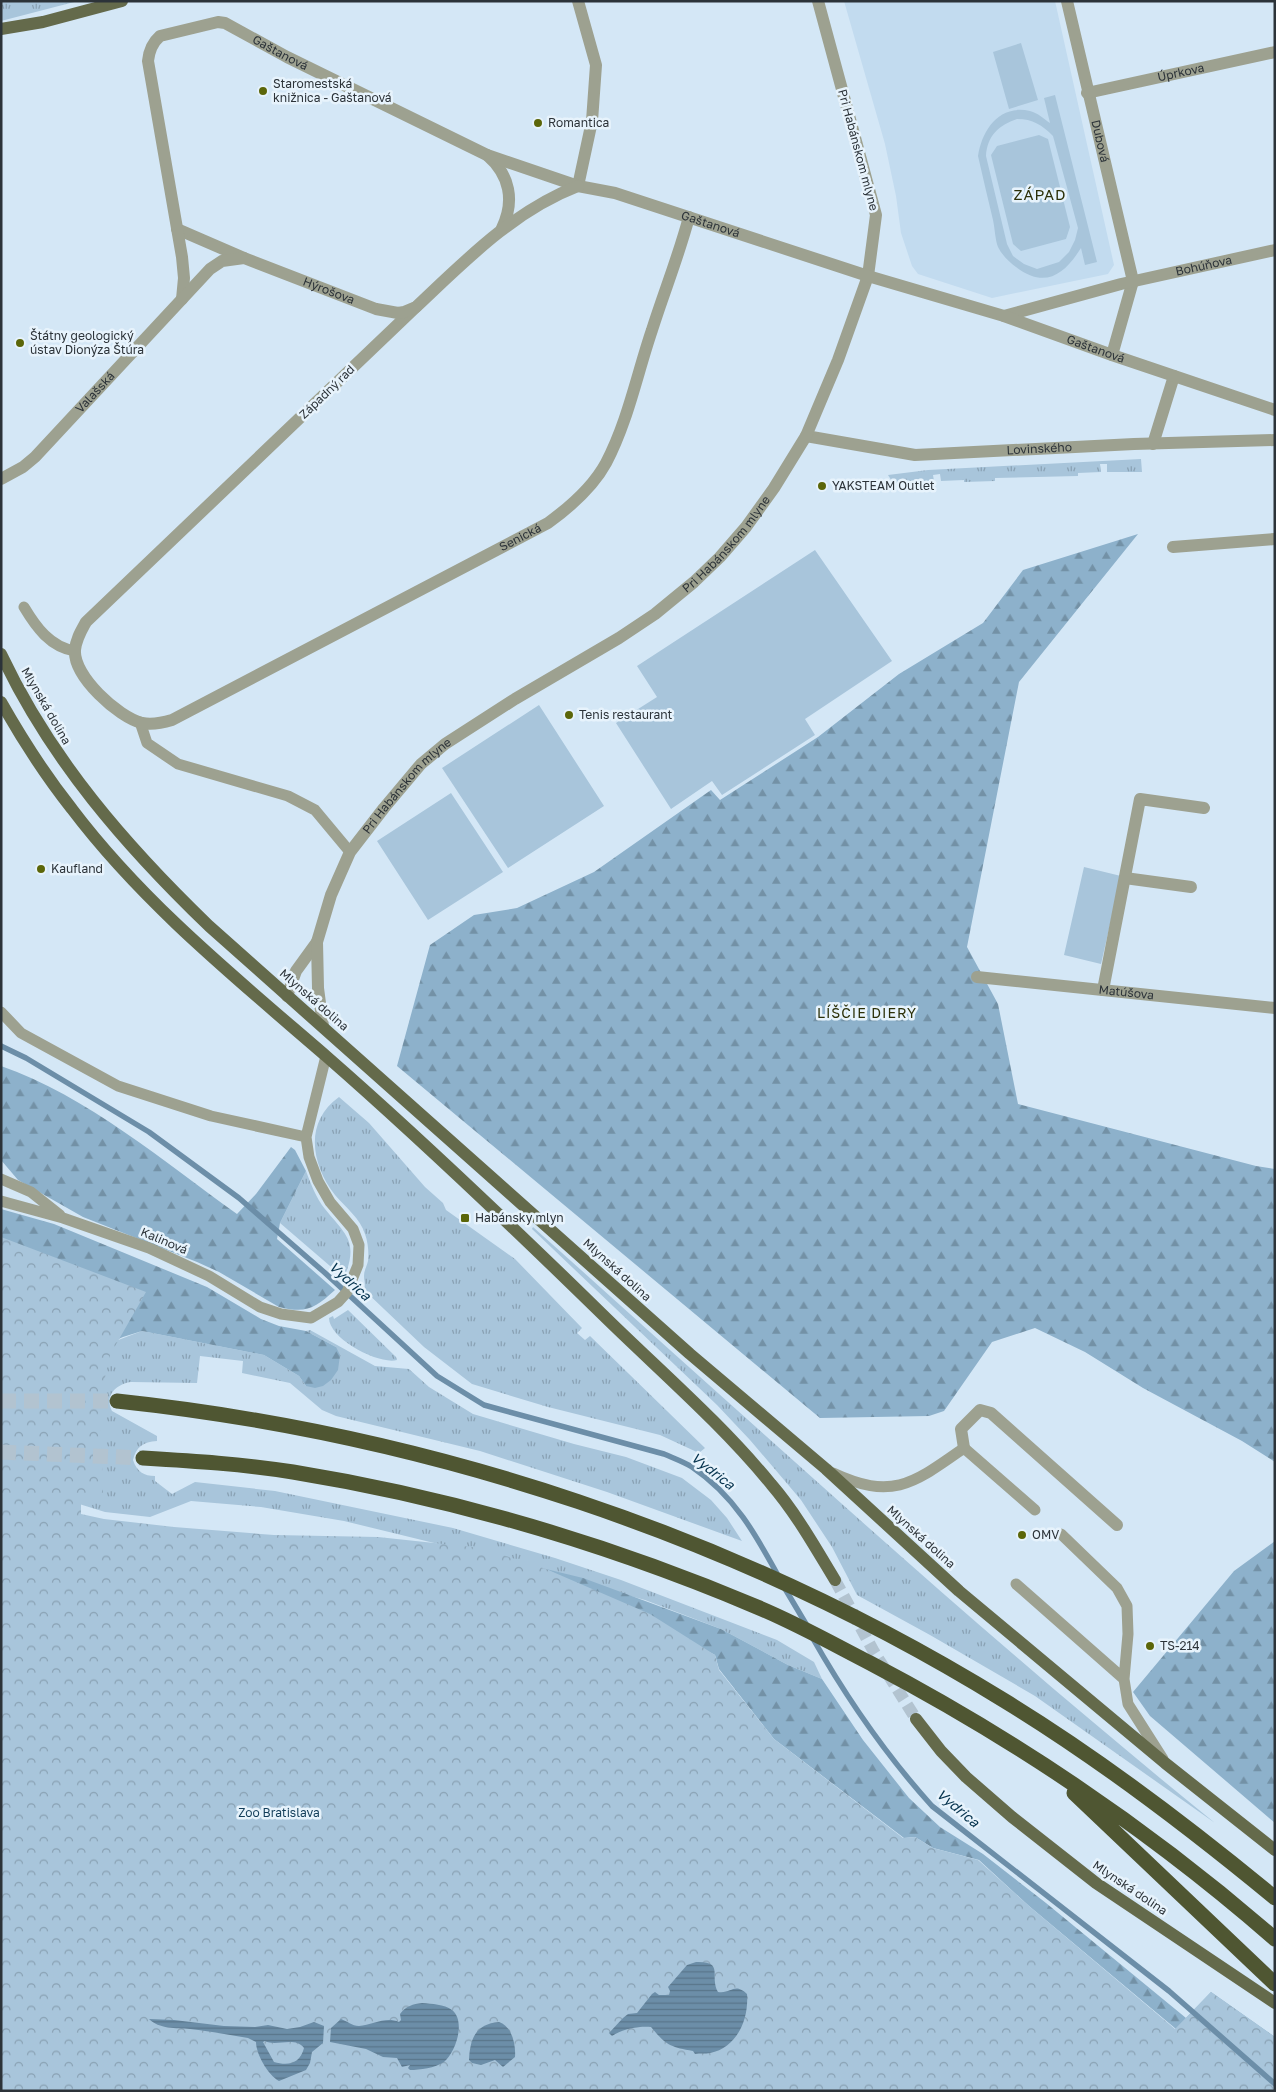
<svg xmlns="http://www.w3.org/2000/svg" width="1276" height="2092" viewBox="0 0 1276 2092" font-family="'Golos Text',sans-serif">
	<defs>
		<pattern id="grass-tufts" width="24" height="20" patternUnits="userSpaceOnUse" patternTransform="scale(1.25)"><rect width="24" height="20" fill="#a8c5db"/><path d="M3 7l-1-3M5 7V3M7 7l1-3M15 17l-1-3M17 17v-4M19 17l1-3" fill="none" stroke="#89a1b3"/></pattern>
		<pattern id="forest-firs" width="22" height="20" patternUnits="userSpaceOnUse" patternTransform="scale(1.25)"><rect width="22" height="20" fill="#8db1cb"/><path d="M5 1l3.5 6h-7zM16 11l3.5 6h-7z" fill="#7391a6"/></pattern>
		<pattern id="park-crowns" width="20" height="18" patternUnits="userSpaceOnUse" patternTransform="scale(1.25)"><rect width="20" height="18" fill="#a8c5db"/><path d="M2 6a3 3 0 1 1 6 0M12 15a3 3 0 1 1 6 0" fill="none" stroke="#89a1b3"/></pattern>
		<pattern id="water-rules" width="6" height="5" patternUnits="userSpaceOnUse" patternTransform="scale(1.25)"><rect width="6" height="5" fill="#6c8ea8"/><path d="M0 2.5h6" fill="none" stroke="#59758a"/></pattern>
	</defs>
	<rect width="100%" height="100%" fill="#d4e7f6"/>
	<path fill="#c2dbef" d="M 844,1 L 1055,1 L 1114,265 L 1108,274 L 992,298 L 918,274 L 912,266 L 901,233 L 896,196 L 885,144 Z"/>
	<path fill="url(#grass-tufts)" d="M 1,1 L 78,1 L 1,21 Z
		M 1141,459 L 1142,472 L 1107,472 L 1107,464 L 1100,464 L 1101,472 L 1078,473 L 1078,476 L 995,478 L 995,481 L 964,482 L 964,480 L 941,481 L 940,474 L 933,475 L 934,481 L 893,483 L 888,475 L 928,470 Z
		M 339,1097 L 369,1123 L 425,1187 L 443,1203 L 446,1210 L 515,1259 L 582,1328 L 577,1333 L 585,1340 L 590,1336 L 705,1448 L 699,1453 L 660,1435 L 548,1407 L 472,1384 L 424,1347 L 364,1290 C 366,1283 364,1282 364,1276 C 364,1270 367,1266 368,1261 C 369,1253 368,1242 365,1234 C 360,1218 346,1208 335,1195 C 311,1164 304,1122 339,1097 Z
		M 306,1171 C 311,1184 316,1198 325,1209 C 346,1235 359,1241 344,1278 L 280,1223 Z
		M 533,1227 C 758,1428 980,1633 1215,1823 L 1035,1696 L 930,1635 L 857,1595 L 832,1547 L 801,1500 L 750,1440 L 717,1405 L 532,1229 Z
		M 348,1310 L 396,1357 L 397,1360 C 379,1365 329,1339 329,1318 L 333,1316 L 334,1319 Z
		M 310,1330 L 375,1366 L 409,1369 L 429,1387 L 473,1414 L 574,1444 L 626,1457 L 682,1478 L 711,1500 L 727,1518 L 742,1541 L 607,1492 L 480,1451 L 336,1416 L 322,1410 L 290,1383 L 242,1373 L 243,1361 L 200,1356 L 197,1383 L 131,1382 C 116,1384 104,1396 112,1411 L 157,1436 L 157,1441 C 143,1442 136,1447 133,1460 C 137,1472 144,1476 155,1476 L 155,1481 L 172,1494 L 195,1482 L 275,1491 L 453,1528 L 555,1558 L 621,1580 L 777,1640 L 814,1662 L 822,1679 L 788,1665 L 721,1629 L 645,1600 L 471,1552 L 344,1521 L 261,1507 L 191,1501 L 150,1517 L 105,1512 L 63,1499 L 105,1345 L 142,1331 L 264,1355 L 299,1376 L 306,1386 L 336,1347 L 306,1331 Z"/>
	<path fill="url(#forest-firs)" d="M 1138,534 L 1019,682 L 967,947 L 998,1004 L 1018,1104 L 1256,1166 L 1275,1169 L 1275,1462 L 1242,1441 L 1143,1388 L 1085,1352 L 1035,1328 L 992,1342 L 944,1411 L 929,1416 L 820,1418 L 397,1066 L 430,945 L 474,915 L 517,908 L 594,872 L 711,790 L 720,800 L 818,737 L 899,674 L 983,623 L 1023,570 Z
		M 1,1066 C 87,1096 163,1161 237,1214 L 256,1194 L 291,1147 L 295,1150 L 306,1171 L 280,1223 L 277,1239 L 335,1290 C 315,1308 307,1314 279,1307 L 219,1272 L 197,1262 L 83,1217 L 18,1180 L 1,1160 Z
		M 1,1209 L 54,1224 L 207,1287 L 261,1319 L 279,1326 L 306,1331 L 336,1347 L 340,1355 L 338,1370 L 331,1380 L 323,1386 L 315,1388 L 306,1386 L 299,1376 L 264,1355 L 142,1331 L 123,1337 L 105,1345 L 1,1462 Z
		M 1275,1541 L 1275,1823 L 1150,1716 L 1133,1692 L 1234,1571 Z
		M 546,1569 L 583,1578 L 721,1629 L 788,1665 L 822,1679 L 863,1740 L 909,1798 L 940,1827 L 983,1854 L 1046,1903 L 1186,2018 L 1211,1992 L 1275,2037 L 1275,2091 L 1176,2029 L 1029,1906 L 979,1860 L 933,1848 L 915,1837 L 904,1838 L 774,1739 L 719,1669 L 715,1655 Z"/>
	<path fill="url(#park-crowns)" d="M 1,1237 L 146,1292 L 110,1355 L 100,1400 L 103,1497 L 81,1499 L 81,1514 L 104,1519 L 174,1527 L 274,1535 L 378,1537 L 481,1548 L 546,1569 L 650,1614 L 715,1655 L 719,1670 L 774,1739 L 903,1838 L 915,1837 L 933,1848 L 978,1860 L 1029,1906 L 1175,2029 L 1211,1992 L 1275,2037 L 1275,2091 L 1,2091 Z"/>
	<path fill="#a8c5db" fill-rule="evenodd" d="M 1021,43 L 1038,100 L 1009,109 L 993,52 Z
		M 1055,95 L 1097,262 L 1085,265 L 1081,248 C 1064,275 1045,289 1016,267 C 1009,262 1002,255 998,247 C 995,239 995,229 993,220 C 988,199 983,178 978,156 C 982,130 999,104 1030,111 C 1038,113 1044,119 1050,123 L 1044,98 ZM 1017,119 C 1033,119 1042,125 1053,136 L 1078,228 L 1075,240 L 1069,252 L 1059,262 L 1037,269 L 1024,264 L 1013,256 L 1007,244 L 986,156 C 987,136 999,125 1017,119 Z
		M 1039,135 L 1048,139 L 1070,227 L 1066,239 L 1021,251 L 1013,244 L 991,155 L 997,146 Z
		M 815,550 L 892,661 L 805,719 L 815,735 L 722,795 L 712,781 L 671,809 L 616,723 L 657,697 L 637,666 Z
		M 539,705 L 604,806 L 508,868 L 442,768 Z
		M 451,793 L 503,872 L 428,920 L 377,841 Z
		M 1084,867 L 1121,876 L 1101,964 L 1064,955 Z"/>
	<path fill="url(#water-rules)" fill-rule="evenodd" d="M 696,1962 C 725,1961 709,1976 718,1992 C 732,1994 734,1982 747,1994 C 749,2019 737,2048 710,2053 C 705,2054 700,2053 695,2054 L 693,2051 C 670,2047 666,2045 651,2027 C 638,2026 623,2029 612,2036 L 609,2033 L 623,2018 L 628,2014 L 637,2013 L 652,1994 L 655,1992 L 659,1995 L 669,1995 L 670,1991 L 668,1987 L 687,1965 Z
		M 422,2003 C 432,2004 444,2004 452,2010 C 466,2021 456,2052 444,2062 C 435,2068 420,2070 410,2070 L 408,2068 L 410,2065 L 402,2067 L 397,2058 L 383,2057 L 366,2049 L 330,2042 L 331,2028 L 341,2019 C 347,2021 352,2026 359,2026 C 372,2025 386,2016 399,2022 L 401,2020 L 400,2014 C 406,2006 413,2004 422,2003 Z
		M 149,2019 L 174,2020 L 224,2026 L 255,2027 L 268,2025 L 287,2029 L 300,2027 L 314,2022 L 324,2026 L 323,2043 L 312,2052 L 310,2063 L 306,2070 L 279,2081 C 268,2075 256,2054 256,2042 L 248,2038 C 229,2035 209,2031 190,2029 C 176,2028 159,2029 149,2019 ZM 265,2041 C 276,2047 295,2036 304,2048 C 300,2064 288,2066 274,2062 L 263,2042 Z
		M 499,2022 C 512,2026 516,2045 515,2057 L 503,2067 L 495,2060 L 481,2065 L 472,2063 L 469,2060 C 470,2038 476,2024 499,2022 Z"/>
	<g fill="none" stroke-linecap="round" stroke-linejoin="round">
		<path stroke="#6c8ea8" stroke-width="5.5" d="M 1,1046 L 26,1058 L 149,1132 L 239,1198 L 324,1272 L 437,1376 L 484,1405 L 664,1454 C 673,1458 684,1462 692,1467 C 735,1496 756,1535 780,1579
			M 784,1587 L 806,1624
			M 812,1637 C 846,1697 886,1755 932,1806 L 1169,1991 L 1275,2084"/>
		<path stroke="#b2c3d0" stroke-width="12" stroke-dasharray="12 6" stroke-linecap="butt" d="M 835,1580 L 874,1652 L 916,1719"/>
		<path stroke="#b2c3d0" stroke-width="15" stroke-dasharray="15 8" stroke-linecap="butt" d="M 1,1401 L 117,1401
			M 1,1452 L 143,1458"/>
		<path stroke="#9da190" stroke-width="11" d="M 24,607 C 36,627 50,647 75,651
			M 140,722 L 147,743 L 178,764 L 288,796 L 315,810 L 350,852
			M 1,1012 L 21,1033 L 118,1086 L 211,1116 L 306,1137
			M 1,1179 L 31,1192 L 60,1215
			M 1,1201 L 63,1218 L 149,1248 L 209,1276 L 260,1307 L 281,1314 L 311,1318 L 338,1302 L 347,1292 L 358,1265 L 359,1245 L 353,1229 L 330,1202 L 318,1181 L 309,1157 L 306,1137 L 326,1056
			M 833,1473 C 893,1501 914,1483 964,1448 L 1035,1510
			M 1061,1534 L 1117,1588 L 1127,1606 L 1128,1634 L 1124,1679 L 1128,1704 L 1163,1759
			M 1016,1584 L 1124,1679"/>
		<g stroke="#9da190" stroke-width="12">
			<path id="s1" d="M 1067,1 L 1133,281 L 1112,355"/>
			<path id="s2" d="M 1087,93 L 1275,52"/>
			<path d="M 487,155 C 510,175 515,201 502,228"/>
			<path d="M 578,186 L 592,121 L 596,65 L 578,1"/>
			<path d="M 177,229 L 244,258"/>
			<path id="s3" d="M 416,307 L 86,622 C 81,631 76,639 75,650 C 73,676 118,717 142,723 C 152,725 162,723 172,720 L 548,523 C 570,507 593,487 606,463 C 628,421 637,374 652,330 C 664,292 679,255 689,217"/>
			<path id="s4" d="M 1004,316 L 1121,284 L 1275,250"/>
			<path id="s5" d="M 806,436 L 915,455 L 1134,444 L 1275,440"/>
			<path d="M 1153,444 L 1174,376"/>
			<path d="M 1173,547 L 1275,539"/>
			<path d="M 1125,878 L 1191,887"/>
			<path id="s6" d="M 977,977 L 1275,1008"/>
			<path d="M 1103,990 L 1140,799 L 1204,808"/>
			<path d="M 287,996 L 296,971 L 317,942"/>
			<path id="s7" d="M 323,1026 L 318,988 L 317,942 L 331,895 L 350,852 L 384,808 L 421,764 L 445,744 L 515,699 L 619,638 L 655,614 L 694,582 L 720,557 L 746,527 L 774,488 L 806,436 L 838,360 L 868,276 L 876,215 L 818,1"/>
			<path d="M 964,1448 L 961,1429 L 980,1410 L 991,1413 L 1117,1525"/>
		</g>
		<g stroke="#9da190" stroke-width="12">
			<path id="s8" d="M 182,299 L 184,278 L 182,257 L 148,61 C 149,51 152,43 160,36 L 218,22 L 225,23 L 287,57 L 487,155 L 578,186 L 615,193 L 868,276 L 1004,316 L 1112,355 L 1275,410"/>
			<path id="s9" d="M 1,479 L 23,467 L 35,457 L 210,269 L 222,261 L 244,258 L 376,309 L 398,313 L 404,312 L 416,307 C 465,261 513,211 578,186"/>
		</g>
		<path stroke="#646a4b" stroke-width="12" d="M 1,29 L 43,22 L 122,1
			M 1,654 C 51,760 126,846 209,926 L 690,1354 L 826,1469 L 959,1591 L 1165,1763 L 1275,1850
			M 1,702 C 22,739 45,775 72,809 C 143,903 237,979 326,1056 C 421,1139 512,1226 603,1315 C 659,1370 721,1423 771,1484 C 796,1513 815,1547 835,1580
			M 916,1719 L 941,1751 L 966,1777 L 1012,1817 L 1096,1883 L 1275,2003"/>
		<path stroke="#4f5632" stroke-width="15" d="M 117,1401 C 429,1434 738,1536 1005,1701 C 1100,1759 1189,1827 1275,1898
			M 143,1458 C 193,1461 243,1464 293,1472 C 453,1498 608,1544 757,1607 C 796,1623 833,1644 870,1663 C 1015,1739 1151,1831 1275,1939
			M 1074,1793 L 1275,1984"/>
	</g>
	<g fill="#5b6609" stroke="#e7f3fc" stroke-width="2">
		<circle cx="263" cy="91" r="5"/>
		<circle cx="538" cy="123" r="5"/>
		<circle cx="20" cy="343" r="5"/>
		<circle cx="822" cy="486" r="5"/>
		<circle cx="569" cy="715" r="5"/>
		<circle cx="41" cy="869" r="5"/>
		<rect x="460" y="1213" width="10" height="10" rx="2.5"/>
		<circle cx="1022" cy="1535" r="5"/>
		<circle cx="1150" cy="1646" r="5"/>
	</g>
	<g text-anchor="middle" stroke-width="5" stroke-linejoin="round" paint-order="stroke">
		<g font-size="12" fill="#2c3339" stroke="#e7f3fc">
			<text dy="4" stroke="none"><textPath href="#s8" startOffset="399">Gaštanová</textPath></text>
			<text dy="4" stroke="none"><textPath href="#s2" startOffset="96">Úprkova</textPath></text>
			<text dy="4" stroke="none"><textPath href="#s1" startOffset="144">Dubová</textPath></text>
			<text transform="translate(858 150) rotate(75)" y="4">Pri Habánskom mlyne</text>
			<text dy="4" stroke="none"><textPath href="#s8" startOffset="864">Gaštanová</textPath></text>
			<text dy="4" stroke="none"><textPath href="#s4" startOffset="206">Bohúňova</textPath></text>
			<text dy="4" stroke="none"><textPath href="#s9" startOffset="425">Hýrošova</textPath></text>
			<text dy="4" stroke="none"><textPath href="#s8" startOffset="1269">Gaštanová</textPath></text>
			<text transform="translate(327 392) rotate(-44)" y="4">Západný rad</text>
			<text dy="4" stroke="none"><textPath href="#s9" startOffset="129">Valašská</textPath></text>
			<text dy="4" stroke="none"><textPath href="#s5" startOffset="235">Lovinského</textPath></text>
			<text dy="4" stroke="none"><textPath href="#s3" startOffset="1014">Senická</textPath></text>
			<text dy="4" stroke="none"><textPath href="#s7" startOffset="672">Pri Habánskom mlyne</textPath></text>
			<text transform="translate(46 706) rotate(60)" y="4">Mlynská dolina</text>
			<text dy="4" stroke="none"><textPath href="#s7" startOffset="268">Pri Habánskom mlyne</textPath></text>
			<text dy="4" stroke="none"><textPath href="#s6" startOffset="150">Matúšova</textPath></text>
			<text transform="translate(314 1000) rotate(41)" y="4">Mlynská dolina</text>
			<text transform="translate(164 1241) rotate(23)" y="4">Kalinová</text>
			<text transform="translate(617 1270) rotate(42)" y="4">Mlynská dolina</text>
			<text transform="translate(921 1537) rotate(42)" y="4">Mlynská dolina</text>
			<text transform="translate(1130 1888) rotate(34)" y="4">Mlynská dolina</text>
		</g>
		<g font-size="12" fill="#2c3339" stroke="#e7f3fc" text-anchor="start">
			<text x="273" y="88">Staromestská<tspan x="273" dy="14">knižnica - Gaštanová</tspan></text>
			<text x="548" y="127">Romantica</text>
			<text x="30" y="340">Štátny geologický<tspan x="30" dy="14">ústav Dionýza Štúra</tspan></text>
			<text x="832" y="490">YAKSTEAM Outlet</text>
			<text x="579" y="719">Tenis restaurant</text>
			<text x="51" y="873">Kaufland</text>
			<text x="475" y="1222">Habánsky mlyn</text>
			<text x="1032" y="1539">OMV</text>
			<text x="1160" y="1650">TS-214</text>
		</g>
		<g font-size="12" fill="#123d59" stroke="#e7f3fc">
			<text x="279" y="1817">Zoo Bratislava</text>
		</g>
		<g font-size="14" letter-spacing="1" fill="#2c3109" stroke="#e7f3fc">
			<text x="867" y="1018">LÍŠČIE DIERY</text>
		</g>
		<g font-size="14" font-style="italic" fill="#04324d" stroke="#e7f3fc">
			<text transform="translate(350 1281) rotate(42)" y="5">Vydrica</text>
			<text transform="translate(713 1471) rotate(38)" y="5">Vydrica</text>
			<text transform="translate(958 1808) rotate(40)" y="5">Vydrica</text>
		</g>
		<g font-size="15" letter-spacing="1" fill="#2c3109" stroke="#e7f3fc">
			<text x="1040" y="200">ZÁPAD</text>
		</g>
	</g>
	<rect width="1276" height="2092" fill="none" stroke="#2c3339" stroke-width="5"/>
</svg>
